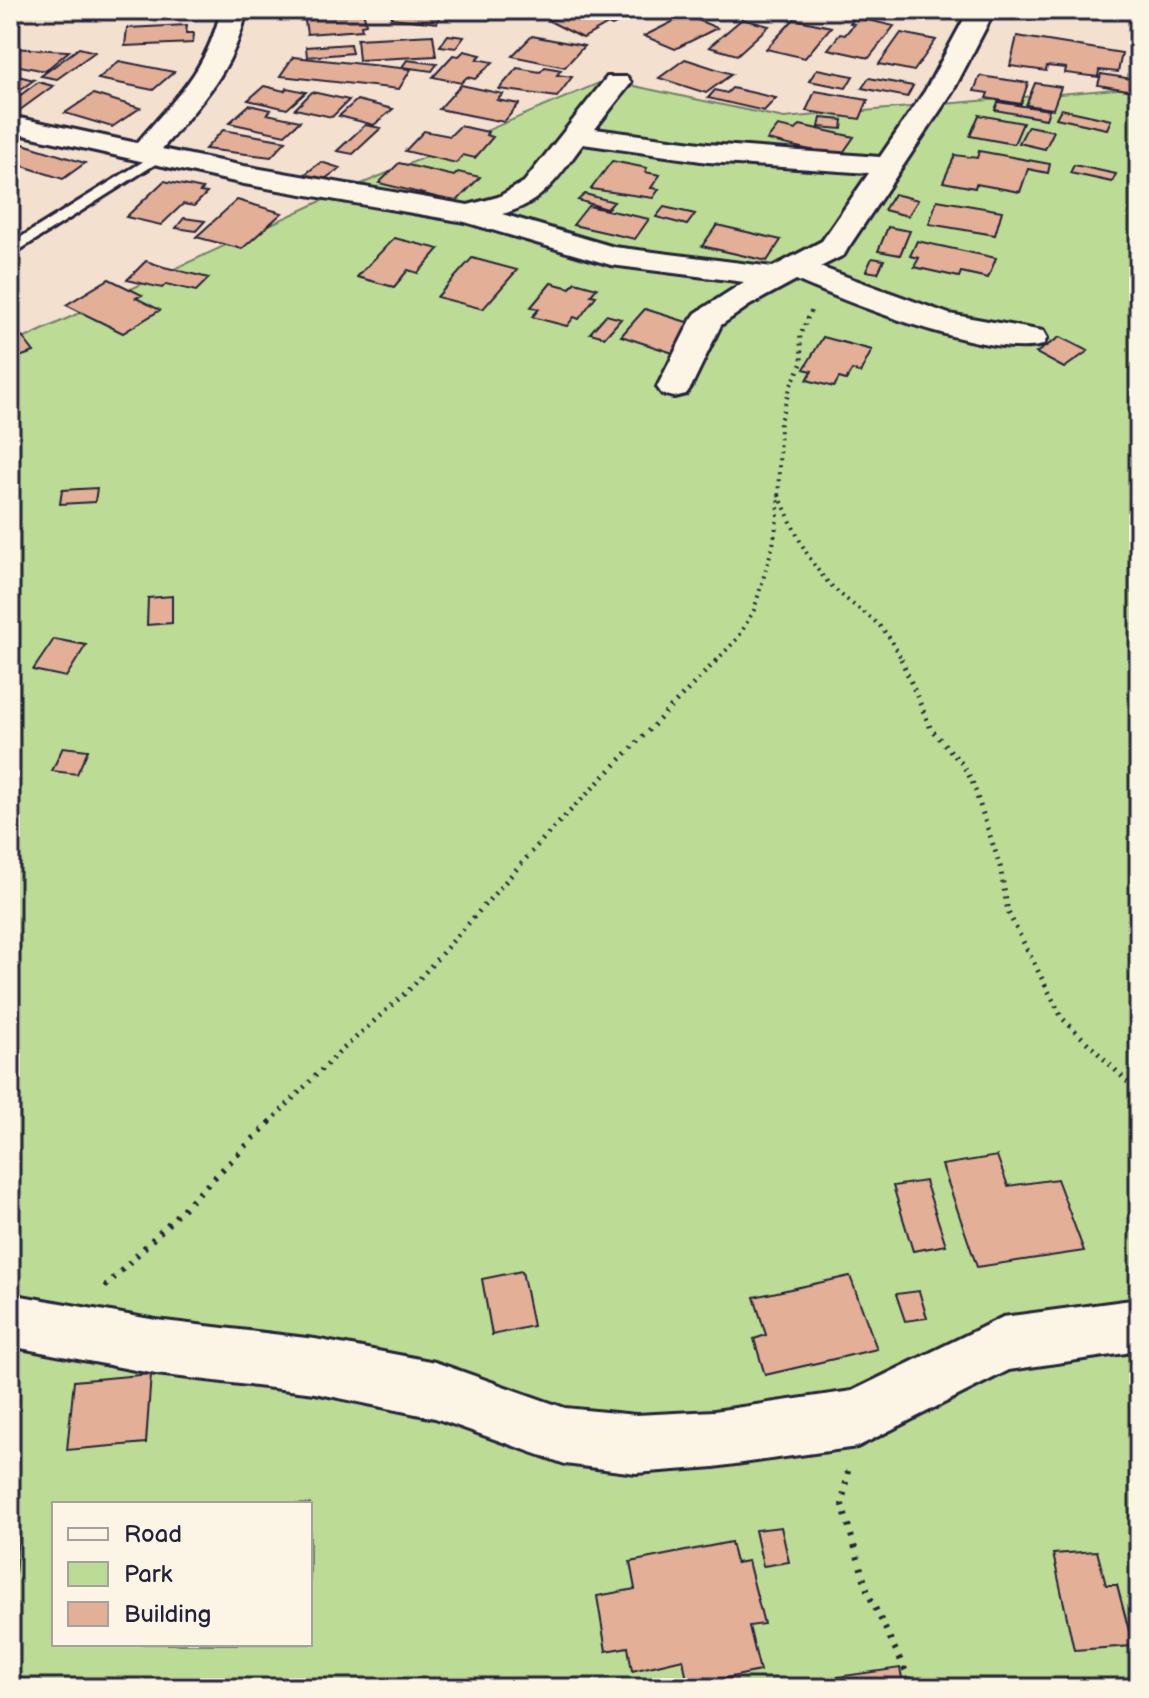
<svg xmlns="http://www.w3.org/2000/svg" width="1149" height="1698" viewBox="0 0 1149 1698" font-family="'Balsamiq Sans',sans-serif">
	<rect width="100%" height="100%" fill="#f4e0ce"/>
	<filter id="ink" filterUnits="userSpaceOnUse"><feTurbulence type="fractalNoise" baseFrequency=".0125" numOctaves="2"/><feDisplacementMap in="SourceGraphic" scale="16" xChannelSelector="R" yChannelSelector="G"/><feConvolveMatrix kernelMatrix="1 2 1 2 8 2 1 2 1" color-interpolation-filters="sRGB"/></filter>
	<g filter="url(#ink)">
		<path fill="#bcdc95" stroke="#6f7f68" stroke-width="2" fill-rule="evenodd" d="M 606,80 L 784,118 L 1139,87 L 1139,1688 L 10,1688 L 10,345 L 319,202 ZM 54,1504 L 310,1504 L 310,1644 L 54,1644 Z"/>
		<path fill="#e3af97" stroke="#22223b" stroke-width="2" d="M 135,10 L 191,10 L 191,16 L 134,17 Z
			M 363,10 L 366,24 L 361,25 L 362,30 L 307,34 L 304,15 L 346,16 L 345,11 Z
			M 394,10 L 442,10 L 437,23 L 391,18 Z
			M 578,10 L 621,10 L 615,13 L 627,19 L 612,26 L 608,24 L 583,38 L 549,21 L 564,14 L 574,19 L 586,14 Z
			M 686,15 L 717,28 L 675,49 L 644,36 Z
			M 855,17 L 894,26 L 869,58 L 828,49 L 840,34 L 845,35 L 854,24 L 850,23 Z
			M 742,19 L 769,26 L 737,55 L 709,47 Z
			M 794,19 L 831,27 L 805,58 L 766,49 Z
			M 187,25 L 186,33 L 194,33 L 193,43 L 125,46 L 127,28 Z
			M 901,33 L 936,40 L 914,71 L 879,64 Z
			M 433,35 L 436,56 L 359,60 L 357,39 Z
			M 448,35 L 464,37 L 456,48 L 440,46 Z
			M 532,36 L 584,46 L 565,67 L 512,56 Z
			M 1017,36 L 1122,53 L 1118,72 L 1099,70 L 1098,77 L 1065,73 L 1066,68 L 1047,66 L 1046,71 L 1010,66 Z
			M 350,44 L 352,53 L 307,57 L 306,47 Z
			M 10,48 L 69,51 L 45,71 L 10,64 Z
			M 79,48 L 95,52 L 57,79 L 41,76 Z
			M 464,51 L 481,55 L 477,59 L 493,62 L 475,79 L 467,77 L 461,83 L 433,77 L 453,55 L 459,56 Z
			M 293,57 L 411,69 L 399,89 L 280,76 Z
			M 685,59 L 732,74 L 706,93 L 659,78 Z
			M 407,60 L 437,64 L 432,71 L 402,67 Z
			M 119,61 L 174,72 L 153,90 L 98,79 Z
			M 545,67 L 561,70 L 557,75 L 572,77 L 557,97 L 499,89 L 517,68 L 540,72 Z
			M 817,69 L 853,76 L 846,88 L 809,81 Z
			M 10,74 L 34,80 L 10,97 Z
			M 1101,74 L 1139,80 L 1139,92 L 1098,85 Z
			M 980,76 L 1028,83 L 1021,104 L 986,98 L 988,93 L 974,91 Z
			M 869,78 L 913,86 L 907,97 L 862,88 Z
			M 38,82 L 53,86 L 16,113 L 10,112 L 10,103 Z
			M 1035,83 L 1061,87 L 1053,109 L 1026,105 Z
			M 461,85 L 503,94 L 497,100 L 519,104 L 504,122 L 439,109 Z
			M 264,86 L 284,91 L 287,88 L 306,92 L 287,109 L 248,100 Z
			M 732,88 L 776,98 L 764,111 L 708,98 L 715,90 L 727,93 Z
			M 815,91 L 868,100 L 860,119 L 806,111 Z
			M 312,92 L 349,100 L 332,117 L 295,109 Z
			M 93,94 L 140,108 L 112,127 L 65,113 Z
			M 357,100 L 393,109 L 374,125 L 339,116 Z
			M 998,102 L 1049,110 L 1046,119 L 995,110 Z
			M 249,105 L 271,110 L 267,114 L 300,121 L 285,135 L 229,123 Z
			M 1061,109 L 1111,120 L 1107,129 L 1056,118 Z
			M 979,115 L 1023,123 L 1014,144 L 970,136 Z
			M 821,118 L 843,120 L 842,129 L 819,127 Z
			M 365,125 L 381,128 L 353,154 L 337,151 Z
			M 800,125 L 854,137 L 840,157 L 767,140 L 778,126 L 796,130 Z
			M 460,126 L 488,132 L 486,135 L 493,137 L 475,158 L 463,155 L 456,163 L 405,151 L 424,131 L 450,136 Z
			M 1028,126 L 1054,131 L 1045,149 L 1019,143 Z
			M 223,130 L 286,141 L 271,157 L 205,149 Z
			M 10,140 L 85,163 L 63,179 L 10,162 Z
			M 979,151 L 1050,164 L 1048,173 L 1028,169 L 1020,192 L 976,184 L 975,188 L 943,182 L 955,155 L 977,158 Z
			M 612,161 L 647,168 L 645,172 L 660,175 L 651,188 L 659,189 L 653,198 L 591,189 Z
			M 321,162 L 340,168 L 322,181 L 304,175 Z
			M 399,163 L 454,176 L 458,172 L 480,177 L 456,202 L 379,183 Z
			M 1074,165 L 1116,174 L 1112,182 L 1070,173 Z
			M 164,181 L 203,189 L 200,192 L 207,193 L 194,206 L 183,204 L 161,225 L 126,217 Z
			M 585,194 L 614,202 L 607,209 L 578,200 Z
			M 894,194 L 918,200 L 908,216 L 884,210 Z
			M 237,200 L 282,213 L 242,249 L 196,237 Z
			M 937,200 L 1002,211 L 995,235 L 929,224 Z
			M 588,206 L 649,219 L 635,239 L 573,225 Z
			M 664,207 L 695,214 L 687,225 L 656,217 Z
			M 184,218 L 205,221 L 196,231 L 176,228 Z
			M 717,225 L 781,240 L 767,261 L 702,246 Z
			M 888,227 L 910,231 L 900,255 L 878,251 Z
			M 394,238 L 439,249 L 418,273 L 408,270 L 394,287 L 357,277 Z
			M 917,241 L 996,258 L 988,278 L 961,272 L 959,277 L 914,267 L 919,258 L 910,256 Z
			M 472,258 L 517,270 L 483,309 L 437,297 Z
			M 872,258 L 884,260 L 878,273 L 866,271 Z
			M 146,261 L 164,267 L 209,278 L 196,291 L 166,284 L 162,288 L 127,280 Z
			M 109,279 L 142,295 L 136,298 L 160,310 L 123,333 L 66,305 Z
			M 575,282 L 597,288 L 591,295 L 596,296 L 579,319 L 574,317 L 567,326 L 532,317 L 539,309 L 531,307 L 551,283 L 570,288 Z
			M 645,309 L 693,324 L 688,336 L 673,353 L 621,336 Z
			M 606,315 L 621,319 L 605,337 L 590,333 Z
			M 17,330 L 34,352 L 10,360 L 10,332 Z
			M 823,337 L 872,350 L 860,373 L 852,370 L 846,380 L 839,378 L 834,387 L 807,380 L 812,371 L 804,369 Z
			M 1060,337 L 1088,351 L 1064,368 L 1036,353 Z
			M 97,488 L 95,502 L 60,504 L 62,490 Z
			M 172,596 L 172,623 L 147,625 L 148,598 Z
			M 54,639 L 86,645 L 66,677 L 33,670 Z
			M 63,747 L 88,750 L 77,774 L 52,771 Z
			M 997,1156 L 1008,1186 L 1057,1179 L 1084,1251 L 977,1267 L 942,1165 Z
			M 925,1181 L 946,1245 L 913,1251 L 893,1186 Z
			M 522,1271 L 533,1326 L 492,1335 L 482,1279 Z
			M 850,1276 L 877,1349 L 765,1375 L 754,1339 L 766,1335 L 754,1297 Z
			M 919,1291 L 927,1318 L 905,1321 L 896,1294 Z
			M 151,1374 L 146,1443 L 67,1450 L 74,1381 Z
			M 781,1527 L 789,1562 L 763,1566 L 755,1530 Z
			M 18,1532 L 14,1592 L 10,1593 L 10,1533 Z
			M 731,1542 L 736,1563 L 748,1561 L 764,1624 L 749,1626 L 760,1671 L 688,1686 L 683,1659 L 632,1671 L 628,1647 L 606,1651 L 597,1596 L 635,1589 L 630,1562 Z
			M 1097,1551 L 1106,1585 L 1117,1585 L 1133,1646 L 1074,1650 L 1053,1554 Z
			M 900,1668 L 904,1688 L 810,1688 L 809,1681 Z"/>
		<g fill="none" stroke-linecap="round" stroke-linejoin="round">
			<g stroke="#22223b" stroke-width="6">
				<path id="service" d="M 160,151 L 167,155 L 165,158 L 10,256 L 10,244 Z"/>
			</g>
			<g stroke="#22223b" stroke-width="6">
				<path id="minor" d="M 221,10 L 247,10 C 233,72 202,101 162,149 L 244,166 L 468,205 L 498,197 L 524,182 L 607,77 L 627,77 L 631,83 L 595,129 L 708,144 L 880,157 L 925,91 L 969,10 L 995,10 L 953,91 L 848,248 L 844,255 L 820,267 L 949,314 L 1043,331 L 1047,338 L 1043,345 C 987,359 850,303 796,280 L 750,305 L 721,325 L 691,387 L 686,394 L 674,397 L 662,394 L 657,387 L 691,320 L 696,313 L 744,282 L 611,265 L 465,222 L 244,184 L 10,132 L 10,116 L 137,143 C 177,96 206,72 221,10 ZM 583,144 L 708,162 L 869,173 L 822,241 L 773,267 L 614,247 L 502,214 C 544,203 558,177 583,144 Z
					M 10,1294 L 156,1320 L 315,1339 L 435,1362 L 565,1408 L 636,1415 L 714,1411 L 852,1391 L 1003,1317 L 1139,1299 L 1139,1351 L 1009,1370 L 857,1447 L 714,1467 L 636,1473 L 565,1464 L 435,1418 L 315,1393 L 156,1374 L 10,1346 Z"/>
			</g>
			<path stroke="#22223b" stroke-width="4" stroke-dasharray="2 5" stroke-linecap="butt" d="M 779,495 C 794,529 808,565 836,590 C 867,619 883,618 902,661
				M 716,661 L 738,638 L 754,610 L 773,545 L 778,514 L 780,421 L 791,385 L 802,363 L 800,335 L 811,311"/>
			<path stroke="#22223b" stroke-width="5" stroke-dasharray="2 6" stroke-linecap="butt" d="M 901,659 L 931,729 L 963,765 L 972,781 L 1000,866 L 1008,912 L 1062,1018 L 1139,1093
				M 270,1122 L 332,1059 L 412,987 L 544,838 L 718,659"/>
			<path stroke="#22223b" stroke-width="6" stroke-dasharray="3 8" stroke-linecap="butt" d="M 105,1287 L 272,1120
				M 848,1471 L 842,1504 L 868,1593 L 914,1688"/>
			<use href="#service" fill="#fcf5e5" fill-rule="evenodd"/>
			<use href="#minor" fill="#fcf5e5" fill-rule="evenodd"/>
		</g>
	</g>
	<rect width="1149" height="1698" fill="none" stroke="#fcf5e5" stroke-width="40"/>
	<rect x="20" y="20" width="1109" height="1658" fill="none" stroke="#22223b" stroke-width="3" filter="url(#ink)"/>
	<rect x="52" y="1502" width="260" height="144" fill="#fcf5e5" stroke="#a5a1a1" stroke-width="2"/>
	<rect x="68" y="1528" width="40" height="12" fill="#fcf5e5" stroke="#a5a1a1" stroke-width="2"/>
	<text x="124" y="1542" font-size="24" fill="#22223b">Road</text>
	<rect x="68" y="1562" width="40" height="24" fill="#bcdc95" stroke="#a5a1a1" stroke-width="2"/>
	<text x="124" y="1582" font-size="24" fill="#22223b">Park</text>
	<rect x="68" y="1602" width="40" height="24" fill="#e3af97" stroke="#a5a1a1" stroke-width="2"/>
	<text x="124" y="1622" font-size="24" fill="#22223b">Building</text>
</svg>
